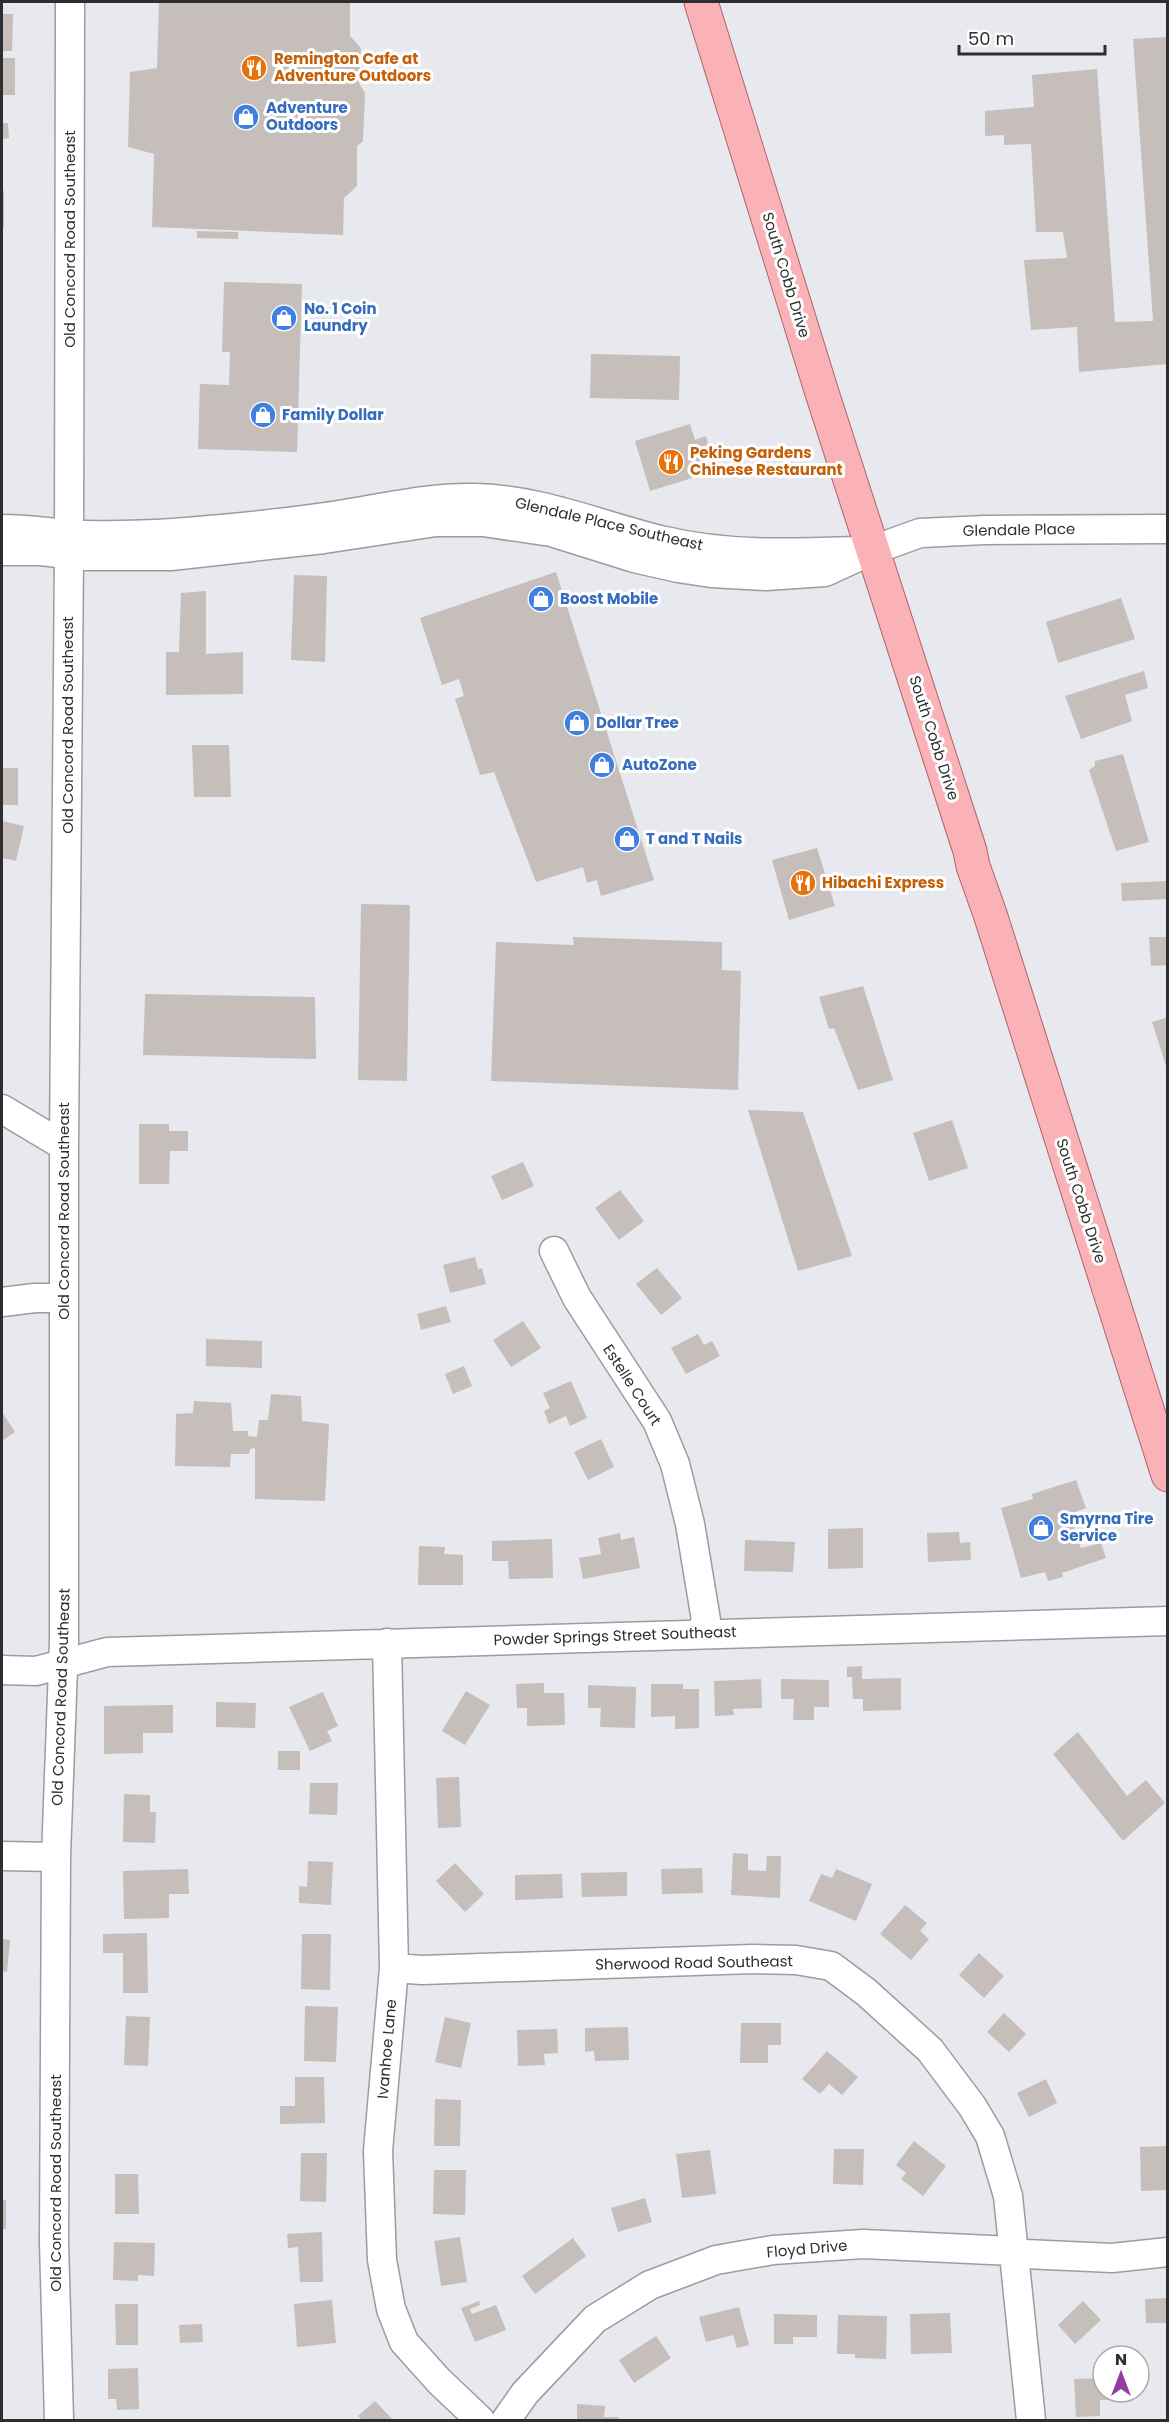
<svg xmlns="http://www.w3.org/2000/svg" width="1169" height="2422" viewBox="0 0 1169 2422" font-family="Poppins,sans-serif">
	<rect width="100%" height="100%" fill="#e7e9ef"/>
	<path fill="#c5beba" d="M 159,2 L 350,2 L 350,36 L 361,48 L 359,83 L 365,93 L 363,141 L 357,146 L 357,186 L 344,198 L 343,235 L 152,227 L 154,154 L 128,147 L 130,72 L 157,68 Z
		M 2,14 L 13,14 L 12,51 L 2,51 Z
		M 1168,37 L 1168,364 L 1079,372 L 1077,327 L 1031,330 L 1024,260 L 1067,258 L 1063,232 L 1036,232 L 1031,144 L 1004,145 L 1004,135 L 985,136 L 985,111 L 1034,107 L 1032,75 L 1097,69 L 1115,322 L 1153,321 L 1133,39 Z
		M 2,58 L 15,58 L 15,95 L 2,95 Z
		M 2,123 L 8,123 L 9,138 L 2,139 Z
		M 2,191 L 4,191 L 4,227 L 2,227 Z
		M 197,231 L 238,232 L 238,239 L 197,238 Z
		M 224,282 L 302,284 L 297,452 L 198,449 L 200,384 L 229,385 L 230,352 L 222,352 Z
		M 591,354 L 680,356 L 679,400 L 590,398 Z
		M 690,424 L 695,440 L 706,436 L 709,447 L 698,450 L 705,474 L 650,491 L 635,441 Z
		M 556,572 L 654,880 L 601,896 L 597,880 L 587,883 L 583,867 L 536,882 L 494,772 L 480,775 L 455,699 L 464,696 L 459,679 L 442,685 L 420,618 Z
		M 294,575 L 327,576 L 325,662 L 291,660 Z
		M 206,591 L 206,654 L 243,652 L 243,694 L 166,695 L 166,652 L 179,652 L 181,593 Z
		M 1121,598 L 1135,639 L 1058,663 L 1046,622 Z
		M 1144,671 L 1148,688 L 1125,695 L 1132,721 L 1081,739 L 1065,696 Z
		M 192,745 L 229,745 L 231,797 L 194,797 Z
		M 1123,754 L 1149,842 L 1116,851 L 1089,770 L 1095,766 L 1095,761 Z
		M 2,768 L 18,768 L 18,805 L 2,805 Z
		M 2,821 L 24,826 L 16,861 L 2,858 Z
		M 817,848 L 835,906 L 789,920 L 772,860 Z
		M 1168,881 L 1168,899 L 1122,901 L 1121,883 Z
		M 361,904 L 410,905 L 407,1081 L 358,1080 Z
		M 573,937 L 722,942 L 722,970 L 741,971 L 738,1090 L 491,1081 L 496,942 L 574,945 Z
		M 1149,937 L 1168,937 L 1168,965 L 1151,966 Z
		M 863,986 L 893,1080 L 858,1090 L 834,1028 L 829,1029 L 819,997 Z
		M 145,994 L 315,997 L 316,1059 L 143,1055 Z
		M 1168,1017 L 1168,1069 L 1167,1069 L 1152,1022 Z
		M 748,1110 L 803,1112 L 852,1256 L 798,1271 Z
		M 952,1120 L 968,1168 L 929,1181 L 913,1133 Z
		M 139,1124 L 169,1124 L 169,1131 L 188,1131 L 188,1151 L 170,1151 L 169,1184 L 139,1184 Z
		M 523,1162 L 534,1186 L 502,1200 L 491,1176 Z
		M 620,1190 L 644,1221 L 619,1240 L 595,1208 Z
		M 475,1257 L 478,1269 L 482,1268 L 486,1284 L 450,1293 L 443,1265 Z
		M 657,1268 L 682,1298 L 661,1315 L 636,1284 Z
		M 446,1306 L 451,1322 L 421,1330 L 417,1314 Z
		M 523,1321 L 541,1348 L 511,1367 L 493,1340 Z
		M 698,1334 L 704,1345 L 712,1341 L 720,1356 L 686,1374 L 671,1348 Z
		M 206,1339 L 262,1341 L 262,1368 L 206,1366 Z
		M 464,1366 L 472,1386 L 453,1394 L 445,1374 Z
		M 571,1381 L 587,1418 L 570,1426 L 566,1416 L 549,1424 L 544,1411 L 550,1408 L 543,1393 Z
		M 271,1394 L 301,1396 L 302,1421 L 329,1424 L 325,1501 L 255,1499 L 255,1448 L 250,1449 L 249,1454 L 231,1454 L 230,1467 L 175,1466 L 176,1414 L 193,1413 L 194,1401 L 231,1403 L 233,1431 L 248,1431 L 248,1436 L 257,1437 L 259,1420 L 268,1420 Z
		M 2,1412 L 15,1432 L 2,1441 Z
		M 601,1439 L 614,1467 L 588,1480 L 574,1452 Z
		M 1076,1480 L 1086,1508 L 1070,1514 L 1081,1548 L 1101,1543 L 1106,1558 L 1062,1573 L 1063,1577 L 1048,1581 L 1045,1572 L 1021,1578 L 1001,1508 L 1033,1499 L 1032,1494 Z
		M 863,1528 L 863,1568 L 828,1569 L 828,1529 Z
		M 959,1532 L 960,1543 L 970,1542 L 971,1560 L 928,1562 L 927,1533 Z
		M 620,1533 L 621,1540 L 634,1537 L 640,1568 L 583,1579 L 579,1558 L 601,1554 L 598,1538 Z
		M 552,1539 L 553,1578 L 509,1579 L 508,1561 L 492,1561 L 492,1541 Z
		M 745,1540 L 795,1542 L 793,1572 L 744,1571 Z
		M 419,1546 L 445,1547 L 444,1554 L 463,1555 L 463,1585 L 418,1585 Z
		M 862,1666 L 862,1679 L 901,1678 L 901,1710 L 863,1711 L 863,1699 L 853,1699 L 852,1677 L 847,1677 L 847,1667 Z
		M 761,1679 L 762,1708 L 733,1709 L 734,1715 L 715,1716 L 714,1681 Z
		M 781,1679 L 829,1680 L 829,1707 L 814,1707 L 814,1720 L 793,1720 L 794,1699 L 781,1699 Z
		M 544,1683 L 544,1693 L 564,1693 L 565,1725 L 527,1726 L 527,1708 L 517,1708 L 516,1684 Z
		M 651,1684 L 683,1684 L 683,1689 L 699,1689 L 699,1728 L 675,1729 L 675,1716 L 651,1717 Z
		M 588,1685 L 636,1687 L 635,1728 L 600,1727 L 601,1708 L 588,1708 Z
		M 466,1691 L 490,1705 L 465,1745 L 442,1731 Z
		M 323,1692 L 338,1726 L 327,1731 L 332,1741 L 310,1751 L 289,1707 Z
		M 216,1702 L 256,1703 L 255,1728 L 216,1727 Z
		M 173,1705 L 173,1733 L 143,1733 L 143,1753 L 104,1754 L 104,1706 Z
		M 1078,1732 L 1127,1796 L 1146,1780 L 1165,1803 L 1123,1841 L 1053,1754 Z
		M 278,1751 L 300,1751 L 300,1770 L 278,1770 Z
		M 459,1777 L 461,1827 L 438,1828 L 436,1778 Z
		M 310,1783 L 338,1783 L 337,1815 L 309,1814 Z
		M 124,1794 L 150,1795 L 150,1812 L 156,1812 L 155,1843 L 123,1842 Z
		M 733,1853 L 748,1854 L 748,1870 L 766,1871 L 767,1856 L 781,1856 L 780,1898 L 731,1895 Z
		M 308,1861 L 333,1862 L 331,1905 L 299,1903 L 299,1886 L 307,1887 Z
		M 455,1863 L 484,1894 L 465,1912 L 436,1881 Z
		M 702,1868 L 703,1893 L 662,1894 L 661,1869 Z
		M 188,1869 L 189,1894 L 169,1894 L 169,1918 L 124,1919 L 123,1871 Z
		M 836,1869 L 872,1884 L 856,1921 L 809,1901 L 821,1874 L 832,1878 Z
		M 627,1872 L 627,1896 L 582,1897 L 581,1873 Z
		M 562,1874 L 563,1898 L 515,1900 L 515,1875 Z
		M 905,1905 L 927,1923 L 920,1931 L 929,1939 L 911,1960 L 880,1934 Z
		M 147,1933 L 148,1993 L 123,1993 L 123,1953 L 103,1953 L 103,1934 Z
		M 302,1934 L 331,1934 L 330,1990 L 301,1989 Z
		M 2,1939 L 10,1940 L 7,1972 L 2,1971 Z
		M 979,1953 L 1004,1976 L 984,1998 L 959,1975 Z
		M 305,2006 L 338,2007 L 336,2062 L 304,2061 Z
		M 1004,2013 L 1026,2034 L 1009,2052 L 987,2032 Z
		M 126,2016 L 150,2017 L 148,2066 L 124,2065 Z
		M 445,2017 L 471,2023 L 461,2068 L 435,2062 Z
		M 741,2023 L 781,2023 L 781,2045 L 768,2045 L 768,2063 L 740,2063 Z
		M 628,2027 L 629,2060 L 595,2061 L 594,2051 L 585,2052 L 585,2028 Z
		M 557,2029 L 558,2053 L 544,2054 L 545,2065 L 518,2066 L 517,2030 Z
		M 827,2051 L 858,2077 L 842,2095 L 829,2084 L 820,2094 L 802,2079 Z
		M 295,2077 L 324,2077 L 325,2123 L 280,2124 L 280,2106 L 295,2106 Z
		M 1046,2079 L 1057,2103 L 1029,2117 L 1017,2093 Z
		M 435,2099 L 461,2100 L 460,2146 L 434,2146 Z
		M 914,2141 L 946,2166 L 923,2196 L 901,2179 L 906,2173 L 896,2165 Z
		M 1167,2146 L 1168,2190 L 1141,2191 L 1140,2147 Z
		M 834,2149 L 864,2149 L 863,2185 L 833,2184 Z
		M 710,2150 L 716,2194 L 682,2198 L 676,2154 Z
		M 301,2153 L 327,2153 L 326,2202 L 300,2201 Z
		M 434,2170 L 466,2170 L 465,2215 L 433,2214 Z
		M 115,2174 L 138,2174 L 139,2214 L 115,2214 Z
		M 645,2198 L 652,2222 L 618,2232 L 611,2208 Z
		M 2,2200 L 6,2200 L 6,2229 L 2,2229 Z
		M 322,2232 L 323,2282 L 300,2282 L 298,2247 L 288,2248 L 287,2234 Z
		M 460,2237 L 467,2282 L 441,2286 L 434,2241 Z
		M 573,2238 L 586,2256 L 535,2294 L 522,2276 Z
		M 114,2242 L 155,2243 L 154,2276 L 138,2275 L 138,2281 L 113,2280 Z
		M 1168,2298 L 1168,2323 L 1146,2323 L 1145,2299 Z
		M 332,2300 L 336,2343 L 297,2347 L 294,2304 Z
		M 479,2301 L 480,2305 L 470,2309 L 472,2314 L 496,2305 L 506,2330 L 475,2342 L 461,2308 Z
		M 1083,2301 L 1101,2320 L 1075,2344 L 1058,2325 Z
		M 115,2304 L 138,2304 L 138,2345 L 116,2345 Z
		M 739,2307 L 749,2345 L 737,2348 L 733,2335 L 706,2342 L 699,2317 Z
		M 950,2313 L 952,2353 L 911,2354 L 910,2314 Z
		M 774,2314 L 817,2315 L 817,2337 L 793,2337 L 793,2344 L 774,2344 Z
		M 838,2315 L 887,2316 L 886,2359 L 855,2358 L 855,2354 L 837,2354 Z
		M 202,2324 L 203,2342 L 180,2343 L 179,2325 Z
		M 656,2336 L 671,2358 L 634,2383 L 619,2360 Z
		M 138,2368 L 139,2409 L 117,2410 L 116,2399 L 108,2399 L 108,2369 Z
		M 1103,2378 L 1103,2392 L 1115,2392 L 1115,2400 L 1100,2400 L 1100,2416 L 1076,2417 L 1074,2379 Z
		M 375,2401 L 393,2420 L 362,2420 L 358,2416 Z
		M 577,2404 L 605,2406 L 604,2417 L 619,2417 L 619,2420 L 577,2420 Z"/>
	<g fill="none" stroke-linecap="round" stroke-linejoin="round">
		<g stroke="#9a9ca2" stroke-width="31">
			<path id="minor" d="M 2,529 C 30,529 59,534 87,535 C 128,536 169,534 210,530 C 255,526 300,521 345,514 C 388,507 431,497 475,498 C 541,499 601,526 665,541 C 728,556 794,553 859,551
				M 2,551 L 41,551 L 84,556 L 171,556 L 324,539 L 436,522 L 483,522 L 551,532 L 634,558 L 678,568 L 711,573 L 766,576 L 825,572 L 873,550 L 920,533 L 985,530 L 1168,529
				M 2,1109 L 64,1146
				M 554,1251 L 577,1298 L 657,1421 L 675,1464 L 690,1524 L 706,1620 L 701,1633
				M 2,1302 L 35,1298 L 64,1298
				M 387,1643 L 394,1968 L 378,2151 L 382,2260 L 391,2309 L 404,2342 L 439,2381 L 480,2420
				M 2,1670 L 36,1671 L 107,1652 L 1168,1621
				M 2,1856 L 56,1857
				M 394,1968 L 422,1970 L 753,1959 L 796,1960 L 831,1966 L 866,1992 L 930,2050 L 972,2106 L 990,2136 L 1008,2196 L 1031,2420
				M 59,2420 L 54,2242 L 56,1857 L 64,1641 L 64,1146 L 69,554 L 70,2
				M 506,2420 L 525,2393 L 595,2319 L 650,2285 L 716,2260 L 773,2250 L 863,2244 L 1012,2251 L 1025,2254 L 1112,2258 L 1168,2252"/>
		</g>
		<g stroke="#b06269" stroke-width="35">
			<path id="major" d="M 701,2 L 822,393 L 970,851 L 973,866 L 990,914 L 1168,1475"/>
		</g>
		<use href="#minor" stroke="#fff" stroke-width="28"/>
		<use href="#major" stroke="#fab2b7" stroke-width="33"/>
	</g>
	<defs>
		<g id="restaurant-disc" transform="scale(1.35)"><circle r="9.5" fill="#e8710a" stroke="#fff"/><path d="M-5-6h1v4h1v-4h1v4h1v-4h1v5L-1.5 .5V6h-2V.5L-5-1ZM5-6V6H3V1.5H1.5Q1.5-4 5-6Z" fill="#fff"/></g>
		<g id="shop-disc" transform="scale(1.35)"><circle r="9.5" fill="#3f7fe0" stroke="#fff"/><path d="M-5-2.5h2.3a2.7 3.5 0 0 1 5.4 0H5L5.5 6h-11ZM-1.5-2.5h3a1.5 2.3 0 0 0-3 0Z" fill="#fff"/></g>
	</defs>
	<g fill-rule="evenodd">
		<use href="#restaurant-disc" x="254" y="68"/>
		<use href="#shop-disc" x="246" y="117"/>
		<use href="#shop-disc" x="284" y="318"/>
		<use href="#shop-disc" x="263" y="415"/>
		<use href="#restaurant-disc" x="671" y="462"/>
		<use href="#shop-disc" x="541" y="599"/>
		<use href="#shop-disc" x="577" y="723"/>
		<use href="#shop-disc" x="602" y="765"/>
		<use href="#shop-disc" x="627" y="839"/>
		<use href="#restaurant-disc" x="803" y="883"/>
		<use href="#shop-disc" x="1041" y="1528"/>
	</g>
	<g text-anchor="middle" stroke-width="6" stroke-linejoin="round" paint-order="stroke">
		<g font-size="15" font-weight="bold" fill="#c56008" stroke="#fff" text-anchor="start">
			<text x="274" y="64">Remington Cafe at<tspan x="274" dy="17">Adventure Outdoors</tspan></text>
			<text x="690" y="458">Peking Gardens<tspan x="690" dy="17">Chinese Restaurant</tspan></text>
			<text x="822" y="888">Hibachi Express</text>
		</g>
		<g font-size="15" font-weight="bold" fill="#366cbe" stroke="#fff" text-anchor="start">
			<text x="266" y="113">Adventure<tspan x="266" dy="17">Outdoors</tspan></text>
			<text x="304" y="314">No. 1 Coin<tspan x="304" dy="17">Laundry</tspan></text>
			<text x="282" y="420">Family Dollar</text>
			<text x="560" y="604">Boost Mobile</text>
			<text x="596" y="728">Dollar Tree</text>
			<text x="622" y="770">AutoZone</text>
			<text x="646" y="844">T and T Nails</text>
			<text x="1060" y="1524">Smyrna Tire<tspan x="1060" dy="17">Service</tspan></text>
		</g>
		<g font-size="15" fill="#2d2e30" stroke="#fff">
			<text transform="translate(70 239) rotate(-90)" y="5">Old Concord Road Southeast</text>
			<text transform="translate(786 275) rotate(73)" y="5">South Cobb Drive</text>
			<text transform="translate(609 524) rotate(13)" y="5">Glendale Place Southeast</text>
			<text transform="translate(1019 530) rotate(-1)" y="5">Glendale Place</text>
			<text transform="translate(68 725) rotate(-90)" y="5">Old Concord Road Southeast</text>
			<text transform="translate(934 738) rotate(72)" y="5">South Cobb Drive</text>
			<text transform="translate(1081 1201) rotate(72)" y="5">South Cobb Drive</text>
			<text transform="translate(64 1211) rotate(-90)" y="5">Old Concord Road Southeast</text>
			<text transform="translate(632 1385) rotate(57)" y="5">Estelle Court</text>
			<text transform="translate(615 1636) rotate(-2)" y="5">Powder Springs Street Southeast</text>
			<text transform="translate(61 1697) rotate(-88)" y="5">Old Concord Road Southeast</text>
			<text transform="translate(694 1963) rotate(-1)" y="5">Sherwood Road Southeast</text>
			<text transform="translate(387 2049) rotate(-85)" y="5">Ivanhoe Lane</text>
			<text transform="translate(56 2183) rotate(-90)" y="5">Old Concord Road Southeast</text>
			<text transform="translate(807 2249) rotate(-5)" y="5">Floyd Drive</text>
		</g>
	</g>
	<rect width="1169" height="2422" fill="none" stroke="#2d2e30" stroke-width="6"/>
	<g transform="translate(1121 2374)"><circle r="28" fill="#ffffff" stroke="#ababac" stroke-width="1.5"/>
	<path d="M0-4.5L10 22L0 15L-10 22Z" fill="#9539a3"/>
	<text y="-9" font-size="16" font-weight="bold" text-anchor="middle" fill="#2d2e30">N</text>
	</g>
	<path d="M959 45v9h146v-9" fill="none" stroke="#2d2e30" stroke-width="3"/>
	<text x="968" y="45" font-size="18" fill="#2d2e30" stroke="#ffffff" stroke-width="4.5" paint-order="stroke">50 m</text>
</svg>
